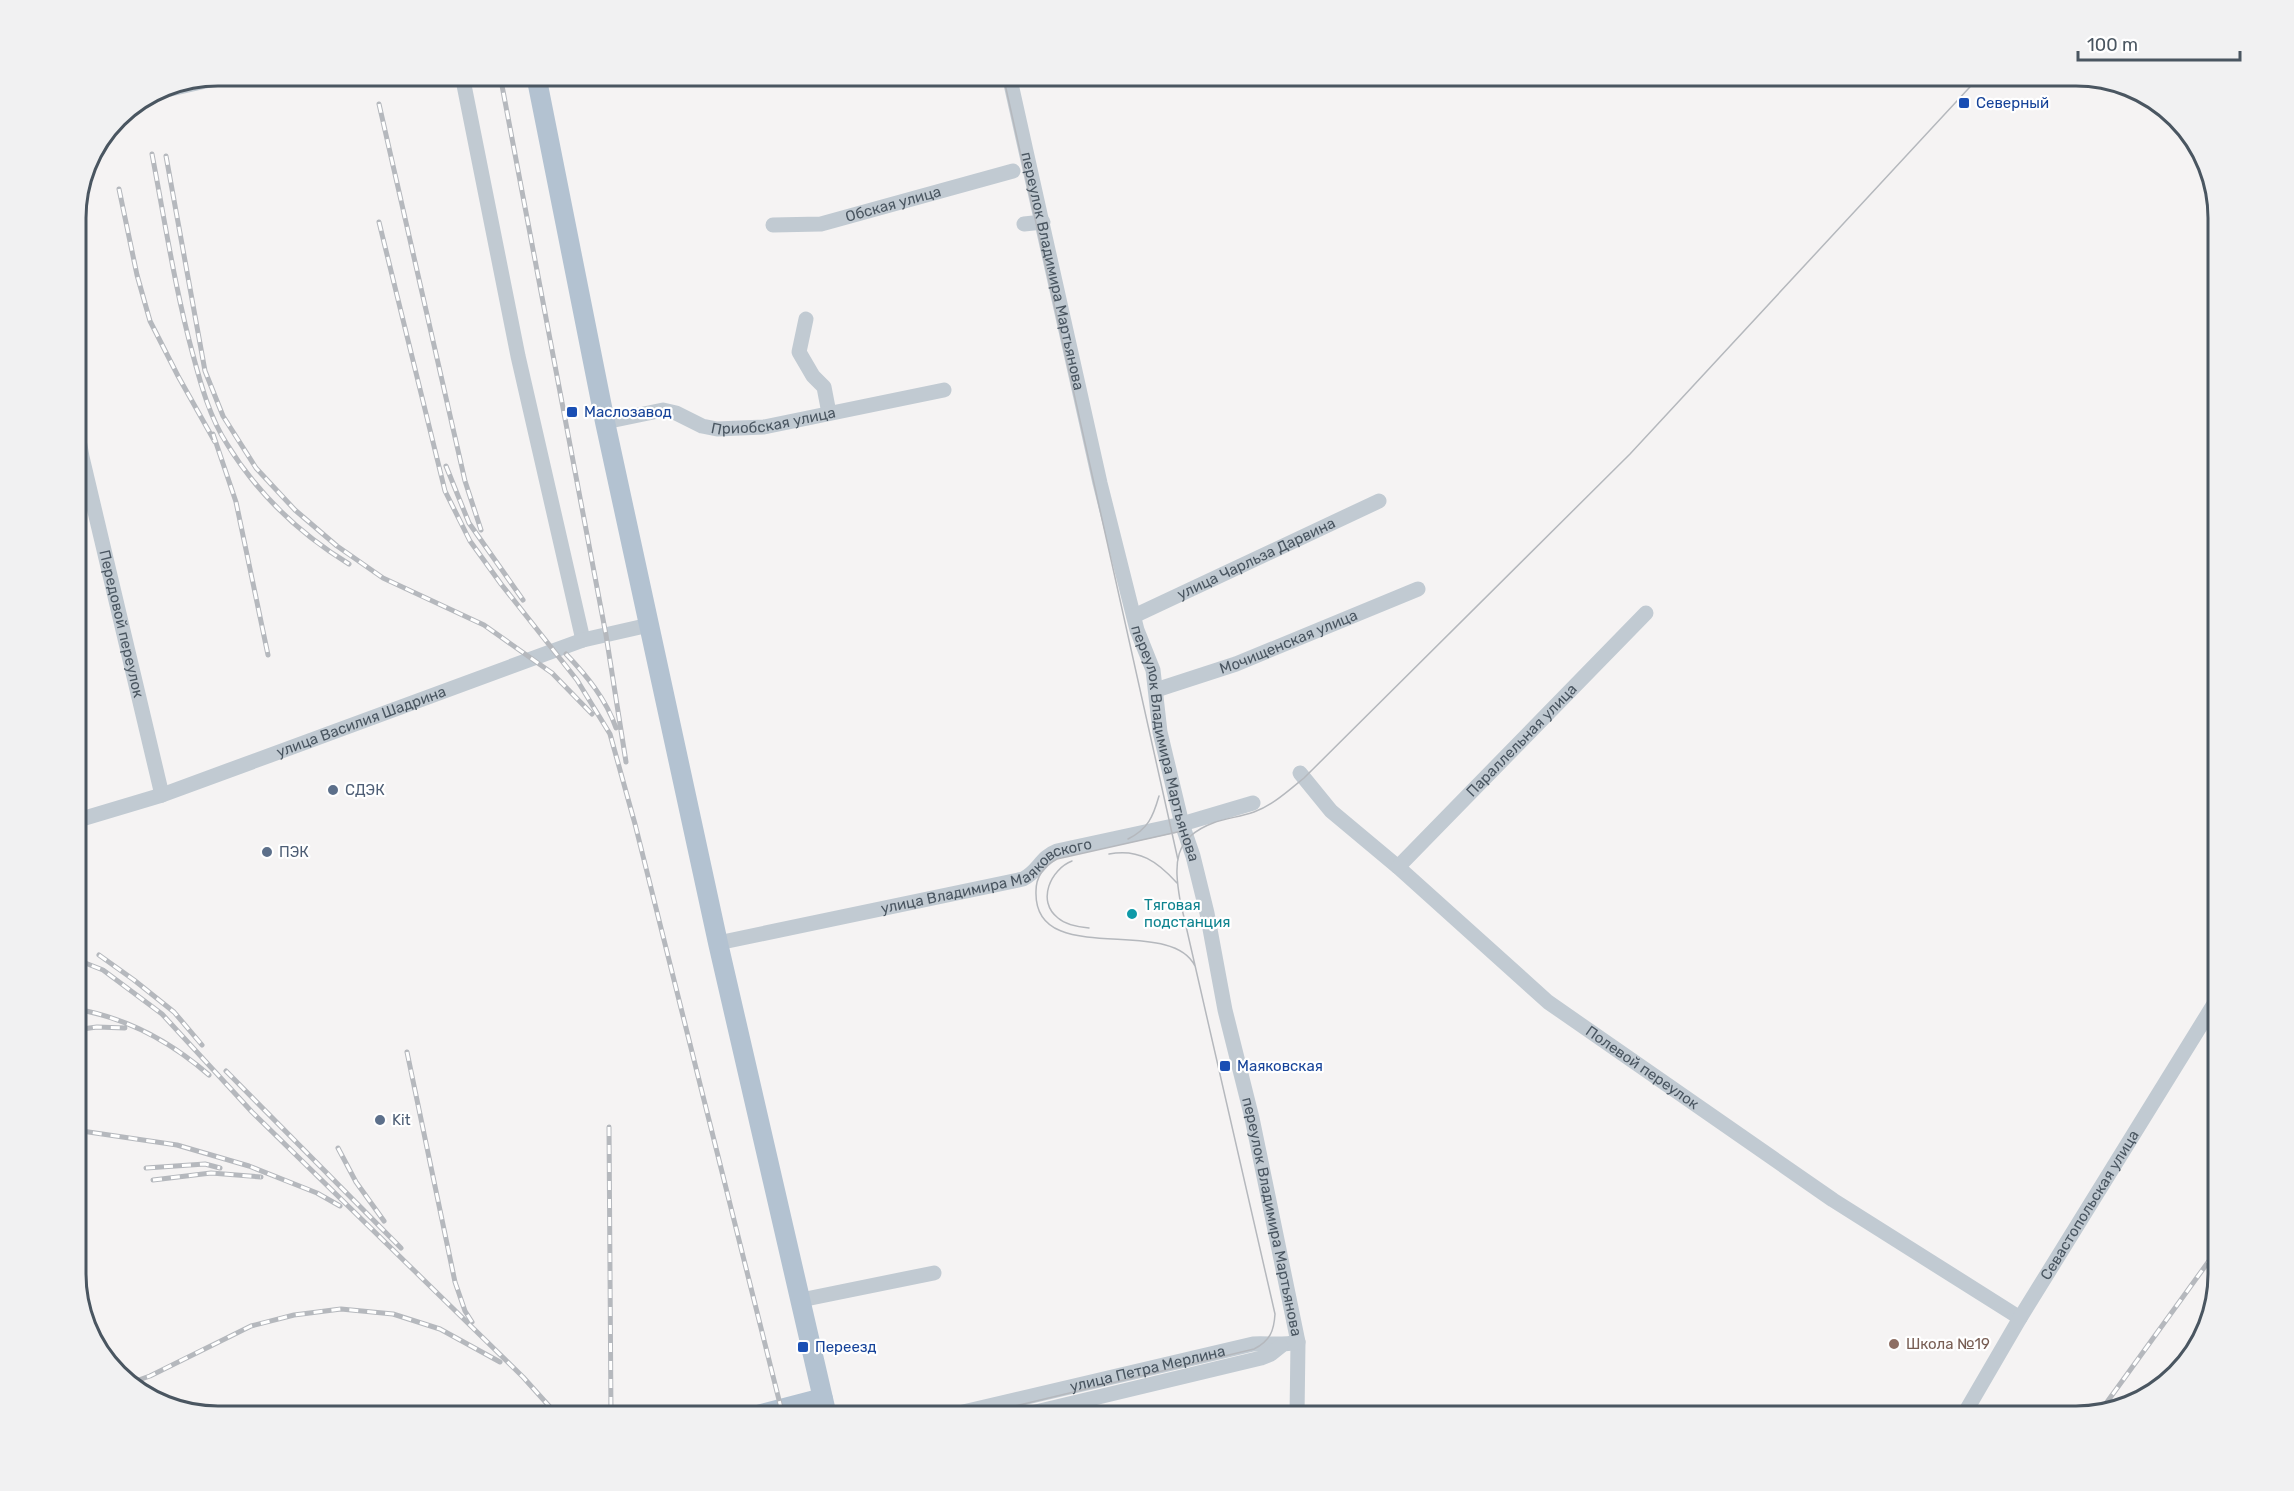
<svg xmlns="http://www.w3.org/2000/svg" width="2294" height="1491" viewBox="0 0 2294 1491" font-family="Rubik,sans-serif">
	<rect width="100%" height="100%" fill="#f5f3f3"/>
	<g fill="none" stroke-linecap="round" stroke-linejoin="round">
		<g stroke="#c1cad2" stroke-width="15">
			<path d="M 462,75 L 518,356 L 583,640"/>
			<path id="s1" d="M 1009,75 L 1100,483 L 1137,630 L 1153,670 L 1160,732 L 1182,824 L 1193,856 L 1207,913 L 1225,1010 L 1252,1118 L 1298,1342 L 1297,1416"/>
			<path d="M 153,93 L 232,75"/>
			<path d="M 1024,224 L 1043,222"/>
			<path id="s2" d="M 773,225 L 821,224 L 1013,171"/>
			<path d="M 806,319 L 799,352 L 813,376 L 824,387 L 829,413"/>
			<path id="s3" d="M 75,417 L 82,457 L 162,795"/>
			<path id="s4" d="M 605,422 L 663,410 L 676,413 L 702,426 L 717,429 L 764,427 L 944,390"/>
			<path id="s5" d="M 1134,616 L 1379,501"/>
			<path id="s6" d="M 1156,690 L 1236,664 L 1418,589"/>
			<path id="s7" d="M 1300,773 L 1331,811 L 1398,867 L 1548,1002 L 1833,1200 L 2020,1318"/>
			<path id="s8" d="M 75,821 L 162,795 L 583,640 L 649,625"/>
			<path id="s9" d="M 1398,867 L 1646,613"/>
			<path id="s10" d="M 718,943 L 1023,879 C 1038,872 1041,857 1057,851 L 1182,824 L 1253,803"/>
			<path d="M 801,1300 L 934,1273"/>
			<path id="s11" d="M 946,1416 L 1253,1344 C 1269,1343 1281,1346 1298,1342"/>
			<path d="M 1019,1416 L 1261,1358 L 1271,1354 L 1281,1346"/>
			<path id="s12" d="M 1963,1416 L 2020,1318 L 2219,996"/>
		</g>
		<path stroke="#b3c2d1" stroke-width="20" d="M 536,75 L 605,422 L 718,943 L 827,1416
			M 754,1416 L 823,1398"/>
		<path stroke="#b5b8bd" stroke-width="1.5" d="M 1003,75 L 1178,860
			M 1182,831 L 1057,859 C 1044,866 1036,876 1036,891 C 1033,970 1170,914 1195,966
			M 1128,839 C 1148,829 1153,817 1159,796
			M 1109,854 C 1139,848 1158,862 1177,883
			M 1072,861 C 1051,869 1036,901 1058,918 C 1066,925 1078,927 1089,928
			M 973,1416 L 1254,1349 C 1270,1341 1274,1331 1275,1314 L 1180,900 C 1174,864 1173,838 1213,823 C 1226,818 1240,817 1254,812 C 1273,805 1288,791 1304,778 L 1630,454 L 1981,75"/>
		<g stroke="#b5b8bd" stroke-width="5">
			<path id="rail" d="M 500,75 L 606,635 L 626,762
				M 379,104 L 465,481 L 481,530
				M 152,154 C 165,222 175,289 193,355 C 201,385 210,418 227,444 C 257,493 300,534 349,564
				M 166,156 L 205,371 L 223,416 L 256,468 L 295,510 L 337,546 L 383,578 L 484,625 L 552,673 L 592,714
				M 119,189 L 137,275 L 150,321 L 178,376 L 215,442
				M 379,222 L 445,491 L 470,541 L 501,584 L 577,680 L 610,734 L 635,824 L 783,1416
				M 213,434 L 236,502 L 268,655
				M 446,466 L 469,523 L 523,600
				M 566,654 C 587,676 606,699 616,728
				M 99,955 L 134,980 L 174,1012 L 202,1045
				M 75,959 L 103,970 L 162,1014 L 252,1112 L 523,1377 L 558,1416
				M 75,1009 C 125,1017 171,1042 209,1075
				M 75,1030 L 97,1027 L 125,1028
				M 407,1052 L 455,1282 L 465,1311 L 472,1322
				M 226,1071 L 401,1248
				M 609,1127 L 611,1416
				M 75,1130 L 177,1145 L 249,1166 L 317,1193 L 340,1206
				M 338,1148 L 356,1182 L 384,1221
				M 146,1168 L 205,1164 L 220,1168
				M 153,1180 L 211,1173 L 261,1177
				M 130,1383 L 150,1376 L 251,1326 L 294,1315 L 341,1309 L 393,1314 L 440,1329 L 500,1362
				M 2102,1409 L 2219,1247"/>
		</g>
		<use href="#rail" stroke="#fff" stroke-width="3" stroke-dasharray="9" stroke-linecap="butt"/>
	</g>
	<g fill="#1a4fb4" stroke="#fff" stroke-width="2">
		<rect x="1958" y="97" width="12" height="12" rx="3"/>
		<rect x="566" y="406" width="12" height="12" rx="3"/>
		<rect x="1219" y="1060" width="12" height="12" rx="3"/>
		<rect x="797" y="1341" width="12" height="12" rx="3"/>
	</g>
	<g fill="#5c6f8a" stroke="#fff" stroke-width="2">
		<circle cx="333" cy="790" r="6"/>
		<circle cx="267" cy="852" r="6"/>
		<circle cx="380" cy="1120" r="6"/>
	</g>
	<circle fill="#0f9aa8" stroke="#fff" stroke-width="2" cx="1132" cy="914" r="6"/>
	<circle fill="#8d6e63" stroke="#fff" stroke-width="2" cx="1894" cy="1344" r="6"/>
	<g text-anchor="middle" stroke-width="4.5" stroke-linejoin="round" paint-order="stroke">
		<g font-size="15" fill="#164399" stroke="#fff" text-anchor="start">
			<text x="1976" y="108">Северный</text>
			<text x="584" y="417">Маслозавод</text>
			<text x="1237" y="1071">Маяковская</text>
			<text x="815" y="1352">Переезд</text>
		</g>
		<g font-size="15" fill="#4a5661" stroke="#fff">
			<text dy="5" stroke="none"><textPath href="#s2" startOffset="123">Обская улица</textPath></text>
			<text dy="5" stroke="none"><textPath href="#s1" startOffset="201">переулок Владимира Мартьянова</textPath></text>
			<text dy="5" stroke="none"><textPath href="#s4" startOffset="174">Приобская улица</textPath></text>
			<text dy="5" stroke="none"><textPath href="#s5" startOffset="135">улица Чарльза Дарвина</textPath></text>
			<text dy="5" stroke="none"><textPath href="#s3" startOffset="212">Передовой переулок</textPath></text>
			<text dy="5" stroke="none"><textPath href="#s6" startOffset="141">Мочищенская улица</textPath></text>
			<text dy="5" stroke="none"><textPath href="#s8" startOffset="303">улица Василия Шадрина</textPath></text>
			<text dy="5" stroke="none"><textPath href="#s9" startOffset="177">Параллельная улица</textPath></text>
			<text dy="5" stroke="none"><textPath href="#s1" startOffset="687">переулок Владимира Мартьянова</textPath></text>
			<text dy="5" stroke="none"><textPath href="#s10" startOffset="279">улица Владимира Маяковского</textPath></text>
			<text dy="5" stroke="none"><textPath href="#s7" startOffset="453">Полевой переулок</textPath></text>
			<text dy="5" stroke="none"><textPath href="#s12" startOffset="246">Севастопольская улица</textPath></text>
			<text dy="5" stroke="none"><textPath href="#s1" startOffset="1173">переулок Владимира Мартьянова</textPath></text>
			<text dy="5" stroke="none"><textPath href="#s11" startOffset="207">улица Петра Мерлина</textPath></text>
		</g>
		<g font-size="15" fill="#4e5e75" stroke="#fff" text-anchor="start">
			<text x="345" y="795">СДЭК</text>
			<text x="279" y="857">ПЭК</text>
			<text x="392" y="1125">Kit</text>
		</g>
		<g font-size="15" fill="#0d838f" stroke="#fff" text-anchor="start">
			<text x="1144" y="910">Тяговая<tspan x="1144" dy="17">подстанция</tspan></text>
		</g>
		<g font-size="15" fill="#785e54" stroke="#fff" text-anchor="start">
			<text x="1906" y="1349">Школа №19</text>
		</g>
	</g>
	<path d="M0 0H2294V1491H0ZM218 86H2076A132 132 0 0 1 2208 218V1274A132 132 0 0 1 2076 1406H218A132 132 0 0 1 86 1274V218A132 132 0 0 1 218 86Z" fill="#f1f1f2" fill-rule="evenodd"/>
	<path fill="none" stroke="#4a5661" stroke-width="3" d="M218 86H2076A132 132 0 0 1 2208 218V1274A132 132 0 0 1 2076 1406H218A132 132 0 0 1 86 1274V218A132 132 0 0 1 218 86Z"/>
	<path d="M2078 51v9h162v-9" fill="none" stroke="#4a5661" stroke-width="3"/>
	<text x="2087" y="51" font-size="18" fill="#4a5661" stroke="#ffffff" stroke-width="4.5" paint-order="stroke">100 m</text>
</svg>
